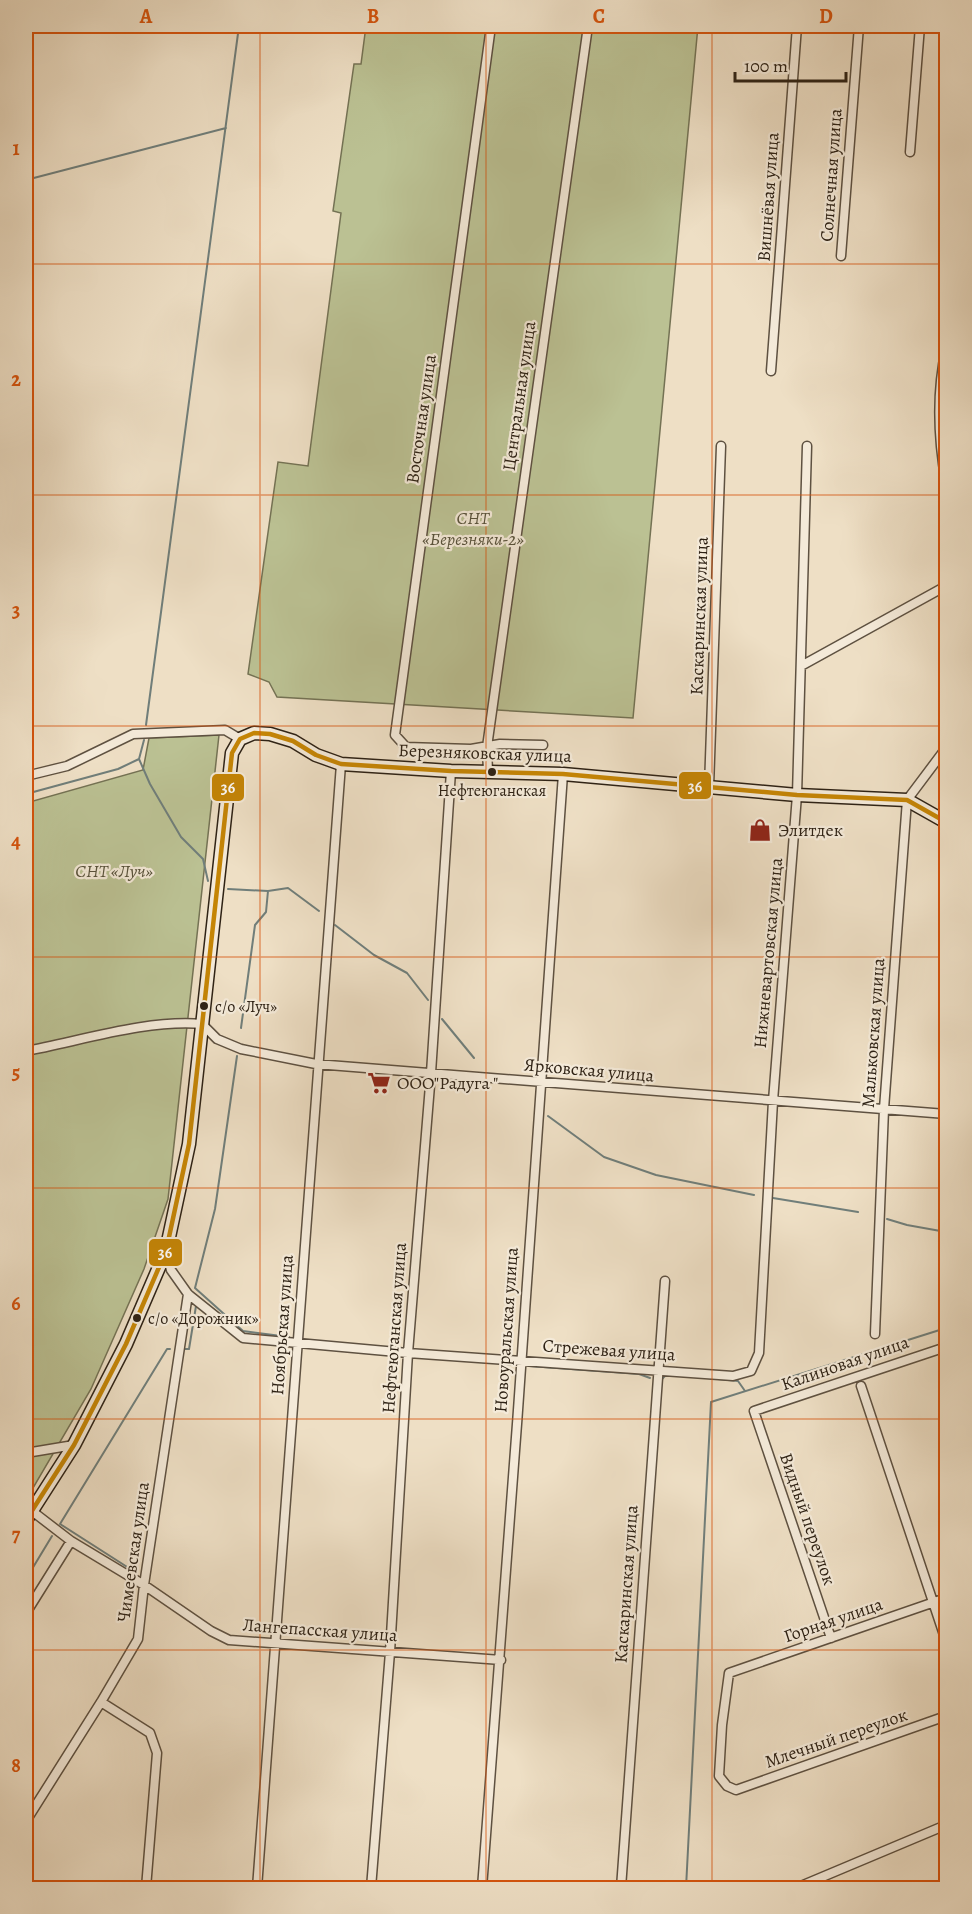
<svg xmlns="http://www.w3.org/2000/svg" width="972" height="1914" viewBox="0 0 972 1914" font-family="Alegreya,serif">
	<rect width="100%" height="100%" fill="#eedfc5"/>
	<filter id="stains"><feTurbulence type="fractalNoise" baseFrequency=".00333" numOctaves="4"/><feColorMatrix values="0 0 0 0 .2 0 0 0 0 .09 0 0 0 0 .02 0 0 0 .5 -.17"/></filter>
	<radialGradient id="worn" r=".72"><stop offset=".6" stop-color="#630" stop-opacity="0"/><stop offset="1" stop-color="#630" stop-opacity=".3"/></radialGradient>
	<path fill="#bbc193" stroke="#747254" stroke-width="1.5" d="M 366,26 L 698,26 L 633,718 L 277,697 L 269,682 L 248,674 L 278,462 L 308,466 L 341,213 L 333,211 L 354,64 L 361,64 Z
		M 219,735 L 168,1199 L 144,1269 L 91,1389 L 26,1500 L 26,803 L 143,770 L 149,738 Z"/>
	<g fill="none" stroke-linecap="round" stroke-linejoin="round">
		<path stroke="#707e7a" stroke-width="2" d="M 26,180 L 226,128
			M 146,725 L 239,26
			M 139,759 L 150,784 L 181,837 L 203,859 L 208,881
			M 26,794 L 118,769 L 139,759 L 144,740
			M 228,889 L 268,891 L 288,888 L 319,911
			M 335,925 L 374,955 L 407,973 L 428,1000
			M 442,1019 L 474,1058
			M 241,1028 L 255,925 L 266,912 L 268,891
			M 237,1056 L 215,1209 L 195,1288 L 243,1331 L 289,1337
			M 548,1116 L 604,1157 L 656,1175 L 754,1195
			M 773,1198 L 858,1212
			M 887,1219 L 907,1225 L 946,1232
			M 184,1349 L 189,1349 L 196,1306
			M 529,1366 L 639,1374 L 650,1378
			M 708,1378 L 738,1381 L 745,1391
			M 662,1379 L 667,1374
			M 135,1572 L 60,1524 L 167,1349 L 170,1349
			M 26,1579 L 52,1536
			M 686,1888 L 711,1402 L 946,1328"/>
		<g stroke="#5e5141" stroke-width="11">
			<path id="street" d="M 491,26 L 395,735 L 406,747 L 471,749 L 500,744 L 543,745
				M 910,152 L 920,26
				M 841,256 L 859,26
				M 946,349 C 936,394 938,438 946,483
				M 771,371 L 797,26
				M 801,666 L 946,586
				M 488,772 L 487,747 L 588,26
				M 26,776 L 67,766 L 133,734 L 225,730 L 240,739
				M 709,787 L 721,446
				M 26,1051 C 80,1041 148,1019 202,1024 L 217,1039 L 241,1049 L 316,1064 L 946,1114
				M 166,1251 L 171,1270 L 188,1294 L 243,1338 L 408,1353 L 733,1376 L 751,1371 L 759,1353 L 773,1101 L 797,795 L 807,446
				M 875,1334 L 884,1109 L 907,800 L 946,748
				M 861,1386 L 946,1641
				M 26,1453 L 74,1445
				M 32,1511 L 71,1541 L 144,1585 L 211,1631 L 229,1640 L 501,1660
				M 946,1598 L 729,1673 L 722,1725 L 719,1776 L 727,1786 L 736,1790 L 946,1716
				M 26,1613 L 71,1541
				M 831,1638 L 754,1411 L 946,1347
				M 101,1702 L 150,1733 L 157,1753 L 146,1888
				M 26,1821 L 101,1702 L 138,1639 L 144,1585 L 188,1294
				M 257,1888 C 285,1514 310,1139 341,764
				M 371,1888 L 390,1652 L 408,1353 L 431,1073 L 451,771
				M 482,1888 C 512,1517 536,1145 563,774
				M 621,1888 L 665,1281
				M 796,1888 L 946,1825"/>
		</g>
		<g stroke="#2e2215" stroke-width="15">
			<path id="secondary" d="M 26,1520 L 74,1445 L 126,1344 L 166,1251 L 189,1144 L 232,753 L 240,739 L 254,733 L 270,734 L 293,741 L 316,755 L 341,764 L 451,771 L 563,774 L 797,795 L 907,800 L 946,822"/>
		</g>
		<use href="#street" stroke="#f4ead9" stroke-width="8"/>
		<use href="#secondary" stroke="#f4ead9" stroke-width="12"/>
		<g stroke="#f4ead9" stroke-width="9">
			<path id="bus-1" d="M 26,1520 L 74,1445 L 126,1344 L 166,1251 L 189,1144 L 232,753 L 240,739 L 254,733 L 270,734 L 293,741 L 316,755 L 341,764 L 451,771 L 563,774 L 797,795 L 907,800 L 946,822"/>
		</g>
		<use href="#bus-1" stroke="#c58505" stroke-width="4.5"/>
	</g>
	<path fill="none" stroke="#d5540d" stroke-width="1.5" stroke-opacity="0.55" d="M 260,26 L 260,1888M 486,26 L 486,1888M 712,26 L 712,1888M 26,264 L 946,264M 26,495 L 946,495M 26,726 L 946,726M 26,957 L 946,957M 26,1188 L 946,1188M 26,1419 L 946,1419M 26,1650 L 946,1650"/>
	<defs>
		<g id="shop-bare" transform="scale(1.8)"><path d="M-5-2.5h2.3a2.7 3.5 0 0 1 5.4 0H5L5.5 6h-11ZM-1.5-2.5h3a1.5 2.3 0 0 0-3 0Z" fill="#8f2418" stroke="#f4ead9" stroke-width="2.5" paint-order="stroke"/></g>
		<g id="supermarket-bare" transform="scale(1.8)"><path d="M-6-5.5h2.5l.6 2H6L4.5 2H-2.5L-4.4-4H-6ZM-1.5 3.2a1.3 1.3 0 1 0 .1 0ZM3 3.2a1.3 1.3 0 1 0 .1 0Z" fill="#8f2418" stroke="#f4ead9" stroke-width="2.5" paint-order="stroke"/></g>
	</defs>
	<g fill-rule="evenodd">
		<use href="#shop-bare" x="760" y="830"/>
		<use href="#supermarket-bare" x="379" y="1083"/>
	</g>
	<g fill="#2e2215" stroke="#f4ead9" stroke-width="2">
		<circle cx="492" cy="772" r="5"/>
		<circle cx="204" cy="1006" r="5"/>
		<circle cx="137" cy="1318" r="5"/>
	</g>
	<g text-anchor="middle" stroke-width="4.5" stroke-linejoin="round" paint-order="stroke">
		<g font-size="16" fill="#2e2215" stroke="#f4ead9" text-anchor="start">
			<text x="492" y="796" text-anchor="middle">Нефтеюганская</text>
			<text x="215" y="1012">с/о «Луч»</text>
			<text x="148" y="1324">с/о «Дорожник»</text>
		</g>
		<g font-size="18" fill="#2e2215" stroke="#f4ead9">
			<text transform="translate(831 175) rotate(-86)" y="6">Солнечная улица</text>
			<text transform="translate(768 197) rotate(-86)" y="6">Вишнёвая улица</text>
			<text transform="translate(519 396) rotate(-82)" y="6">Центральная улица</text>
			<text transform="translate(421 419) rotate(-82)" y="6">Восточная улица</text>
			<text transform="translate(699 616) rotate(-88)" y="6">Каскаринская улица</text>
			<text transform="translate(485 753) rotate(2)" y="6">Березняковская улица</text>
			<text transform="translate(768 953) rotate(-85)" y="6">Нижневартовская улица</text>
			<text transform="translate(873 1033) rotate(-86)" y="6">Мальковская улица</text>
			<text transform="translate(589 1070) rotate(5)" y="6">Ярковская улица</text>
			<text transform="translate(282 1325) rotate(-86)" y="6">Ноябрьская улица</text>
			<text transform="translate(394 1328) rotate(-86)" y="6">Нефтеюганская улица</text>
			<text transform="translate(506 1330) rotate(-86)" y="6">Новоуральская улица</text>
			<text transform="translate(609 1350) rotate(4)" y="6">Стрежевая улица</text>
			<text transform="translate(845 1363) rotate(-19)" y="6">Калиновая улица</text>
			<text transform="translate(808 1519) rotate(71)" y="6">Видный переулок</text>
			<text transform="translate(133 1552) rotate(-82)" y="6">Чимеевская улица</text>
			<text transform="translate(626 1584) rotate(-86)" y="6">Каскаринская улица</text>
			<text transform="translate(833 1620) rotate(-19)" y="6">Горная улица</text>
			<text transform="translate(320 1630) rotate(4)" y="6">Лангепасская улица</text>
			<text transform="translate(836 1738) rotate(-19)" y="6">Млечный переулок</text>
		</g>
		<g font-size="18" font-style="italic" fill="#58523b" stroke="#f4ead9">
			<text x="473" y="524">СНТ<tspan x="473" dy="21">«Березняки-2»</tspan></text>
			<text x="114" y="877">СНТ «Луч»</text>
		</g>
		<g font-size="18" fill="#2e2215" stroke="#f4ead9" text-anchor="start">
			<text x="778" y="836">Элитдек</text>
			<text x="397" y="1089">ООО"Радуга "</text>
		</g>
	</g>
	<g stroke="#f4ead9" stroke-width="2">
		<rect x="678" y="771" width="34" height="29" rx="6" fill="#c58505"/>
		<rect x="211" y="773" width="34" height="29" rx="6" fill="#c58505"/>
		<rect x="148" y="1238" width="35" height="29" rx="6" fill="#c58505"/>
	</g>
	<g font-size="16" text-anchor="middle" font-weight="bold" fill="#fff">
		<text x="695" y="792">36</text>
		<text x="228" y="793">36</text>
		<text x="165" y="1258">36</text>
	</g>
	<rect width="972" height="1914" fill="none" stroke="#eedfc5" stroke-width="66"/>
	<path d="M735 72v9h111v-9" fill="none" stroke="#2e2215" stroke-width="3"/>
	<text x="744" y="72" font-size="18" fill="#2e2215" stroke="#f4ead9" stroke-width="4.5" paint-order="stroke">100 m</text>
	<rect x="33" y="33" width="906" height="1848" fill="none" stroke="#d5540d" stroke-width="2"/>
	<g font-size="20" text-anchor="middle" font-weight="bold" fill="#d5540d">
		<text x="146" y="23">A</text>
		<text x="373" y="23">B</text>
		<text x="599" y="23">C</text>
		<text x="826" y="23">D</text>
		<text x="16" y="155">1</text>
		<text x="16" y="386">2</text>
		<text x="16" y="617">3</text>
		<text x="16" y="848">4</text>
		<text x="16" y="1079">5</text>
		<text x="16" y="1310">6</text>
		<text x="16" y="1541">7</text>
		<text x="16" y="1772">8</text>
	</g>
	<rect width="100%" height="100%" filter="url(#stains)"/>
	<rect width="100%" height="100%" fill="url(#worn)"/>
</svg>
